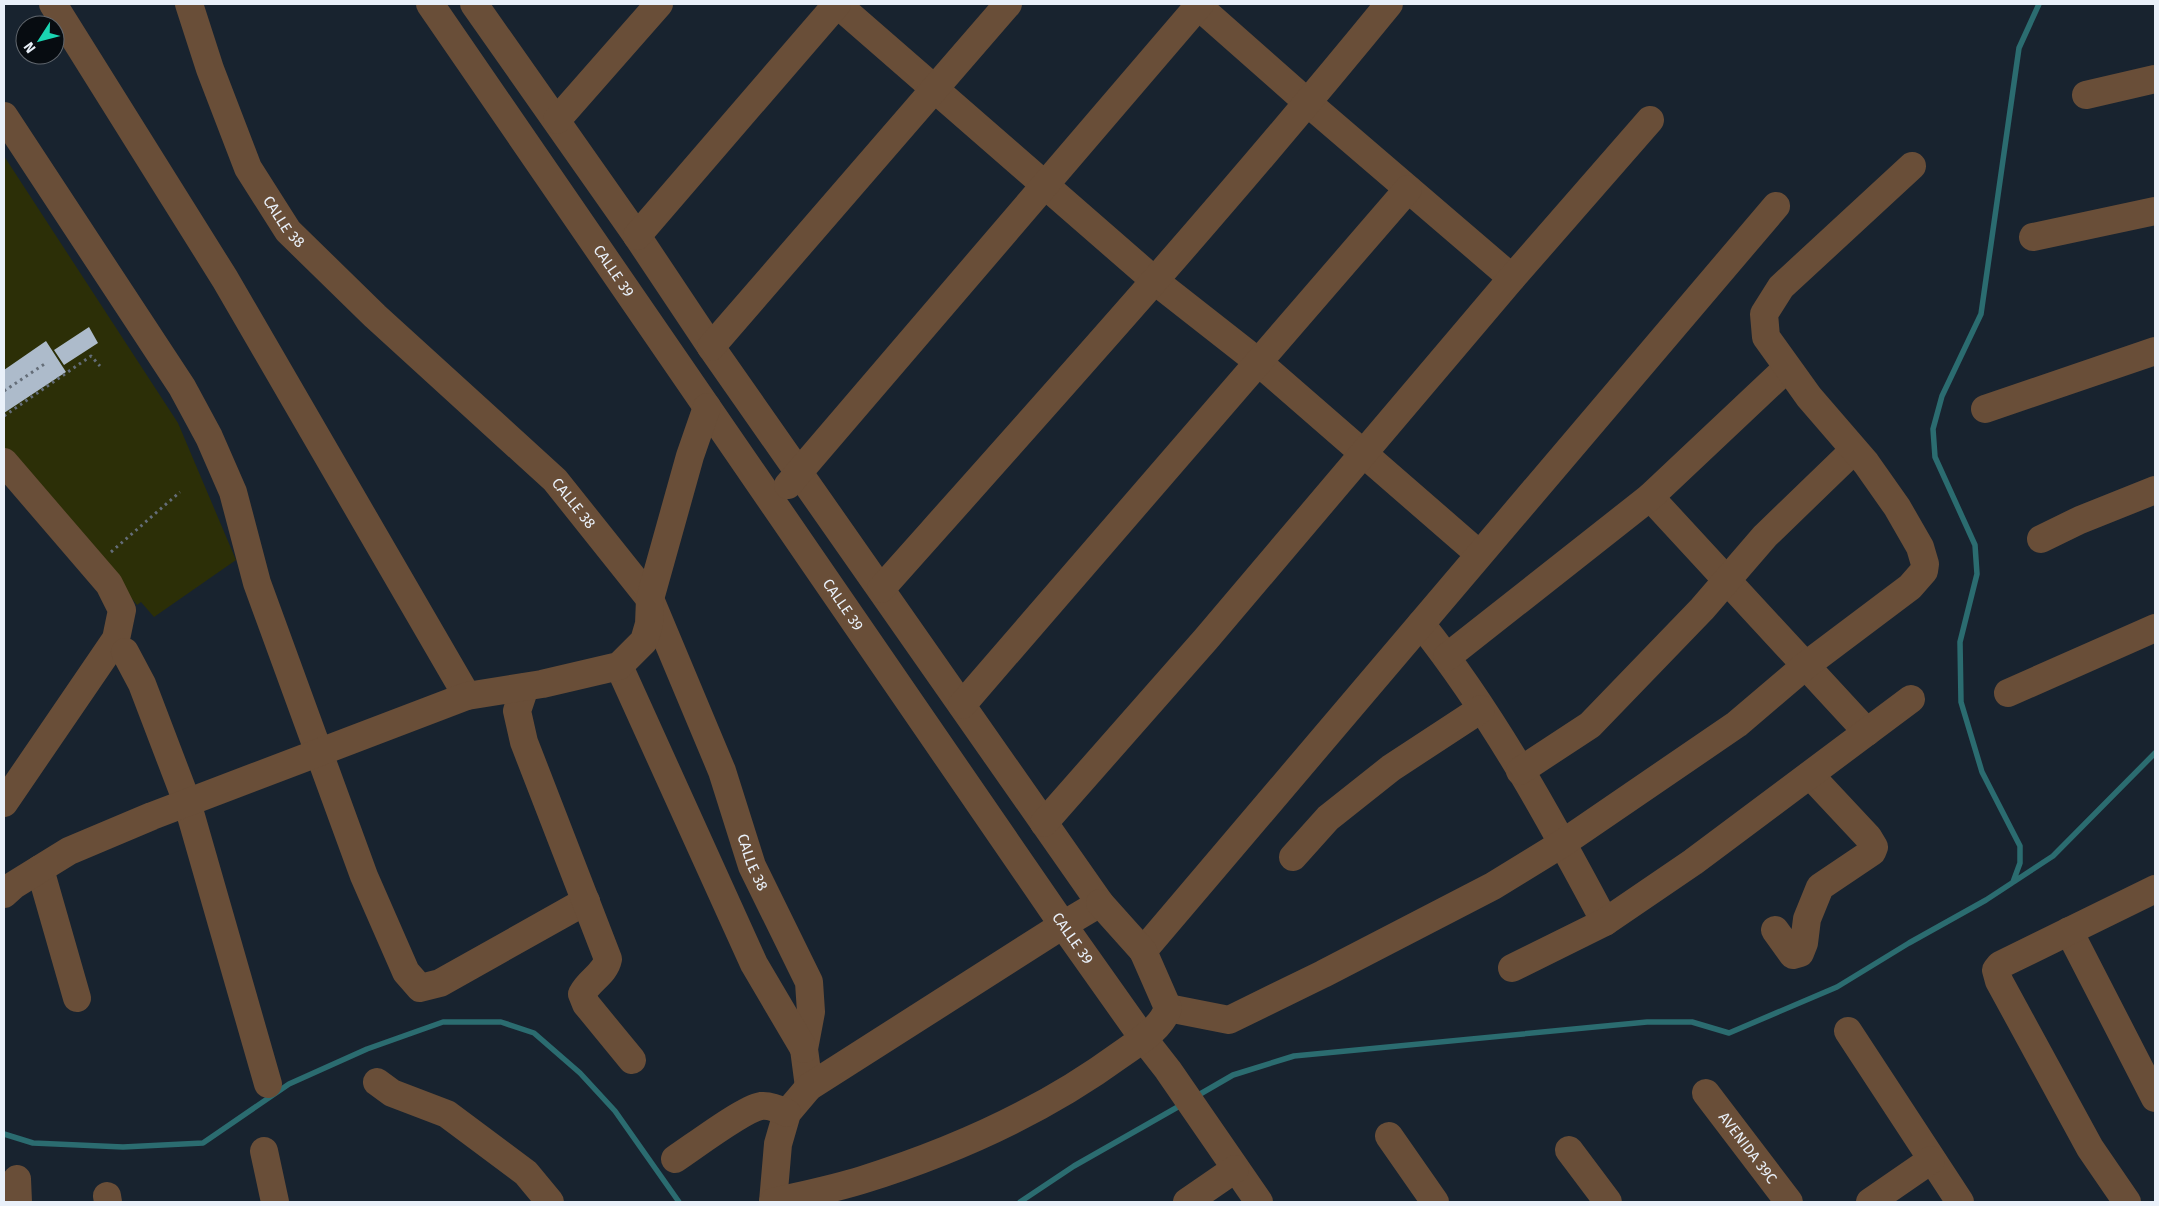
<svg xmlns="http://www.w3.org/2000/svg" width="2159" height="1206" viewBox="0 0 2159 1206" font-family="'Fira Sans',sans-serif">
	<rect width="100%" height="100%" fill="#18232f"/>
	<path fill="#2c2f07" d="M 4,156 L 178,423 L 236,560 L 154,617 L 141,602 L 137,605 L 107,568 L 4,458 Z"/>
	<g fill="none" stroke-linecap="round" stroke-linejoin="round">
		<path stroke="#2b6c70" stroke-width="5.5" d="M 2013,882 L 2020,863 L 2020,846 L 1982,772 L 1961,702 L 1960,642 L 1977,574 L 1975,545 L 1935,457 L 1933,429 L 1942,396 L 1981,314 L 2019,48 L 2039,4
			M 1195,1097 L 1233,1075 L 1294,1056 L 1647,1022 L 1692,1022 L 1729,1033 L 1837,987 L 1909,943 L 1986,900 L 2053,856 L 2155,753
			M 4,1134 L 33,1143 L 123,1147 L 203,1143 L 289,1084 L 367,1049 L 443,1022 L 501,1022 L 534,1033 L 580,1073 L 615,1111 L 679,1202
			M 1020,1202 L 1074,1166 L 1183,1104"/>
	</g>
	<path fill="#adbbcb" d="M 89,327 L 98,343 L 64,365 L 54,350 Z
		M 46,341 L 66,372 L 4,413 L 4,370 Z"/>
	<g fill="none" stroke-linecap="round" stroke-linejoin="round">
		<path stroke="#646d78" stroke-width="3" stroke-dasharray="2.5 4" stroke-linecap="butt" d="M 4,391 L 46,363
			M 4,416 L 91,356 L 100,366
			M 111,552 L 180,492"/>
		<g stroke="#694e38" stroke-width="28">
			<path d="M 53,4 L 225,279 L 467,696"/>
			<path id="s1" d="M 189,4 L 210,69 L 248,168 L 288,231 L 375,316 L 555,480 L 650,599 L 722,771 L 752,866 L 809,982 L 811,1012 L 804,1049 L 809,1087"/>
			<path id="s2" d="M 430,4 L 1063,925 L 1143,1038 L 1168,1070 L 1259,1202"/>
			<path d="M 474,4 L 637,236 L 711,347 L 1100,903 L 1063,925 L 809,1087 L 787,1113 L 778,1144 L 773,1202"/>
			<path d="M 837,4 L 1155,281 L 1257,361 L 1479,554"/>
			<path d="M 1196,4 L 1308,103 L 1512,278"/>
			<path d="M 2086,95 L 2155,79"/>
			<path d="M 4,116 L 182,387 L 209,437 L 233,492 L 257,583 L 364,876 L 406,972 L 420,988 L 440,983 L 586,901"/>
			<path d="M 557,120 L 659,4"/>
			<path d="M 637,236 L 837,4"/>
			<path d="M 2033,237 L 2155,211"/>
			<path d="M 711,347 L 1008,4"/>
			<path d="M 1985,409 L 2155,351"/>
			<path d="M 4,462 L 109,584 L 122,610 L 116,639 L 4,803"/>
			<path d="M 788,485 L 1200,4"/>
			<path d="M 1650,497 L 1867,732"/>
			<path d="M 2041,539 L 2080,520 L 2155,490"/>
			<path d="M 881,589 C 1053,396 1226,204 1389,4"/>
			<path d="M 1421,624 C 1494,716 1550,819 1605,922"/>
			<path d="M 125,652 L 142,684 L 187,802 L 268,1084"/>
			<path d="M 1447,657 L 1650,497 L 1787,368"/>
			<path d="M 619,666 L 754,964 L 804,1049"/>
			<path d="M 525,687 L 517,711 L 524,742 L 608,959 C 605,974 589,980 582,994 L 586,1004 L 632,1060"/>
			<path d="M 2008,693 L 2155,628"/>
			<path d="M 962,705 L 1408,189"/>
			<path d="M 1520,771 L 1590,725 L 1702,609 L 1765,536 L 1854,450"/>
			<path d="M 1044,823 L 1206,639 L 1512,278 L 1650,120"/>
			<path d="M 1293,857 L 1328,818 L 1391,768 L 1481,709"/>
			<path d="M 40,869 L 77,998"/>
			<path d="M 4,894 L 14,885 L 69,851 L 152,816 L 467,696 L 542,684 L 619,666 L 644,641 L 649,624 L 650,599 L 690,456 L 707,407"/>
			<path d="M 1775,930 L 1793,955 L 1800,953 L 1804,943 L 1807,919 L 1820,887 L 1872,852 L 1874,847 L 1868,837 L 1810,775"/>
			<path d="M 2069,931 L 2155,1098"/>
			<path d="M 1143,951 L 1776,206"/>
			<path d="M 1512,968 L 1605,922 L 1693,862 L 1911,699"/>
			<path d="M 1168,1008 L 1229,1020 L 1323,974 L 1493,886 L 1563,843 L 1737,724 L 1805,666 L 1910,587 L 1924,571 L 1925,564 L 1920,547 L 1897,507 L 1866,463 L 1809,397 L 1766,337 L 1764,314 L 1781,287 L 1912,166"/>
			<path d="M 1848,1031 L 1960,1202"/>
			<path d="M 377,1082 L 392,1093 L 447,1114 L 526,1173 L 550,1202"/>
			<path id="s3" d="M 1706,1093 L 1789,1202"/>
			<path d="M 1389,1136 L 1435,1202"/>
			<path d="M 1569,1150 L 1608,1202"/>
			<path d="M 264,1151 L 275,1202"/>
			<path d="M 675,1159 C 692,1148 743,1109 761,1106 C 770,1105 779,1109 787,1113"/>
			<path d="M 17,1179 L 18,1202"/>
			<path d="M 107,1196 L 108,1202"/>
			<path d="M 773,1202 C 803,1195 833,1189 862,1180 C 955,1151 1042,1112 1120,1055 C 1137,1043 1162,1028 1168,1008 L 1143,951 L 1100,903"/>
			<path d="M 1187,1202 L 1235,1169"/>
			<path d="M 1870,1202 L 1931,1160"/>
			<path d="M 2127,1202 L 2090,1148 L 1999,981 L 1996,970 L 2000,965 L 2155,889"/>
		</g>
	</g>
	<g text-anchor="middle" stroke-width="5" stroke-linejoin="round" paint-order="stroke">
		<g font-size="15" fill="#e9f0f9" stroke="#070c11">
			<text dy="5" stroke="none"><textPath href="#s1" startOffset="239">CALLE 38</textPath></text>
			<text dy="5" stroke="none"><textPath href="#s2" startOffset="324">CALLE 39</textPath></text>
			<text dy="5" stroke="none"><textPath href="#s1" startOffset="644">CALLE 38</textPath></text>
			<text dy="5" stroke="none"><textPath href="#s2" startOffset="729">CALLE 39</textPath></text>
			<text dy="5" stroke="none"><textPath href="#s1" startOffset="1049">CALLE 38</textPath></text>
			<text dy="5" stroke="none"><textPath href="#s2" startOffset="1134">CALLE 39</textPath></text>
			<text dy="5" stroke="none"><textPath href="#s3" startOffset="69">AVENIDA 39C</textPath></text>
		</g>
	</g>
	<rect width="2159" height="1206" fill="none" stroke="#e9f0f9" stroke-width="10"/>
	<g transform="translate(40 40) rotate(234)"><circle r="24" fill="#070c11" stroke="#61676e"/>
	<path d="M0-4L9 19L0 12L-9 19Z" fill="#1ad5b2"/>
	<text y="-8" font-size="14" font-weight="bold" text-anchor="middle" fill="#e9f0f9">N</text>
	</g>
</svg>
